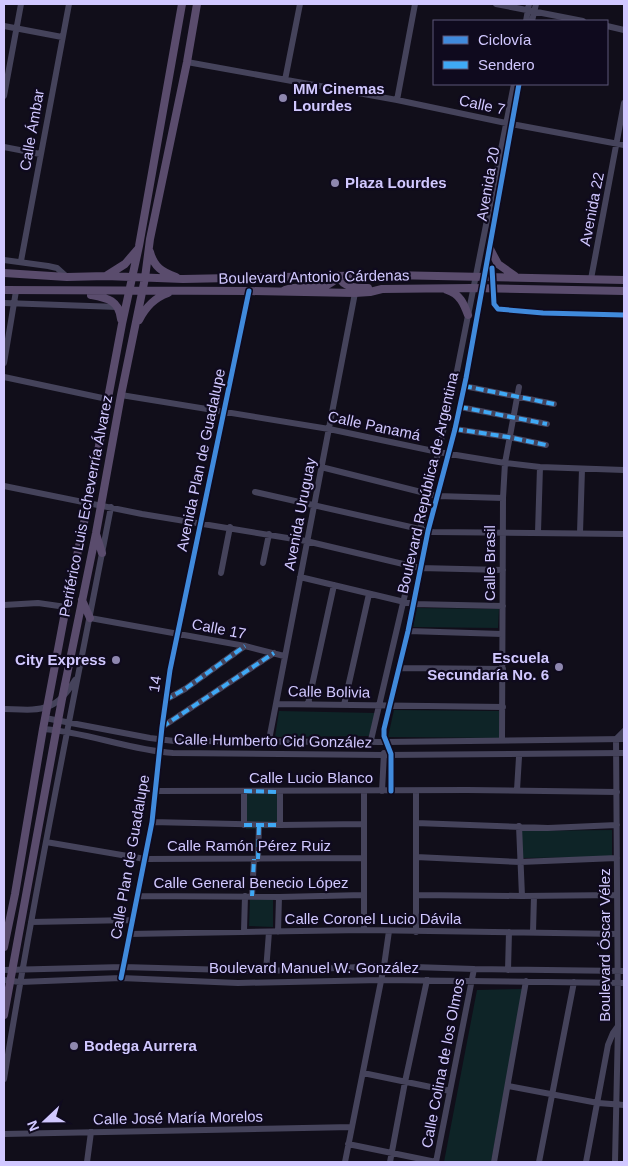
<svg xmlns="http://www.w3.org/2000/svg" width="628" height="1166" viewBox="0 0 628 1166" font-family="Helvetica,sans-serif">
	<rect width="100%" height="100%" fill="#110e1a"/>
	<path fill="#0e2427" d="M 417,608 L 499,609 L 498,628 L 413,627 Z
		M 394,710 L 499,711 L 499,738 L 388,737 Z
		M 279,711 L 375,713 L 369,736 L 275,737 Z
		M 246,789 L 278,789 L 277,828 L 246,829 Z
		M 612,830 L 612,857 L 522,858 L 522,831 Z
		M 273,898 L 273,927 L 249,926 L 250,899 Z
		M 524,989 L 491,1162 L 444,1162 L 477,990 Z"/>
	<g fill="none" stroke-linecap="round" stroke-linejoin="round">
		<path stroke="#45435b" stroke-width="6" d="M 496,4 L 583,21
			M 526,21 L 529,4
			M 532,21 L 536,4
			M 4,26 L 62,37
			M 607,26 L 624,30
			M 187,62 L 397,100 L 506,123 L 624,145
			M 285,80 L 300,4
			M 4,96 L 21,4
			M 397,100 L 415,4
			M 4,147 L 40,154
			M 4,260 L 48,266 L 57,268 L 67,277
			M 21,261 L 69,4
			M 591,279 L 624,103
			M 4,303 L 118,307
			M 4,363 L 16,291
			M 4,377 L 107,399
			M 464,386 L 554,404
			M 121,395 L 329,429 L 438,452 L 505,463 L 540,467 L 624,470
			M 460,407 L 547,424
			M 455,429 L 508,437 L 546,445
			M 321,467 L 437,496 L 503,498
			M 4,486 L 142,514 L 306,541 L 420,568 L 503,570
			M 255,492 L 433,532 L 624,534
			M 538,532 L 540,467
			M 580,533 L 582,469
			M 263,563 L 269,534
			M 221,573 L 230,527
			M 300,577 L 413,604 L 503,606
			M 4,605 L 38,603 L 66,607
			M 90,618 L 245,646 L 284,656
			M 408,631 L 502,634
			M 399,668 L 503,669
			M 165,700 L 185,689 L 245,646
			M 276,704 L 503,707
			M 308,704 L 334,585
			M 344,705 L 369,594
			M 4,709 C 39,710 55,714 75,680
			M 45,718 L 150,738 L 174,741 L 386,742 L 624,739
			M 162,727 L 274,653
			M 43,729 C 87,732 129,750 173,753 L 384,755 L 624,753
			M 269,740 L 355,293
			M 371,740 L 456,376 L 514,84
			M 502,740 L 503,498 L 505,463 L 519,387
			M 517,790 L 519,757
			M 156,791 L 467,790 L 617,792
			M 382,791 L 384,753
			M 391,791 L 391,754 L 384,736 L 384,729 L 408,631 L 428,531 L 455,429 L 466,378 L 519,84
			M 416,791 L 416,932
			M 152,822 L 280,825 L 364,824
			M 416,823 L 548,828 L 617,825
			M 244,825 L 244,791
			M 280,825 L 280,792
			M 519,826 L 522,896
			M 46,842 L 145,859 L 364,858
			M 416,857 L 520,862 L 617,858
			M 258,859 L 259,825
			M 416,895 L 522,896 L 617,895
			M 137,896 L 279,897 L 364,895
			M 252,896 L 254,859
			M 31,922 L 132,920
			M 364,930 L 364,791
			M 244,931 L 245,896
			M 278,932 L 279,897
			M 533,932 L 534,896
			M 129,934 L 364,930 L 617,934
			M 4,970 L 123,967 L 266,971 L 384,966 L 474,969 L 624,971
			M 508,970 L 509,932
			M 266,971 L 269,932
			M 121,978 L 152,822 L 162,727 L 170,670 L 249,291
			M 4,980 L 20,982 L 121,978 L 238,983 L 381,980 L 624,983
			M 363,1073 L 450,1091
			M 4,1079 C 35,888 74,698 111,507
			M 508,1086 L 598,1103 L 624,1105
			M 4,1134 L 352,1127
			M 348,1144 L 436,1162
			M 87,1162 L 91,1132
			M 345,1162 L 384,966 L 389,931
			M 390,1162 L 405,1082 L 427,980
			M 436,1162 L 474,969
			M 494,1162 L 526,981
			M 539,1162 L 574,982
			M 586,1162 L 608,1045 L 613,1033 L 618,1026
			M 615,1162 L 618,1026 L 616,739 L 624,731"/>
		<path stroke="#5a4c6d" stroke-width="8" d="M 490,249 L 498,264 L 515,276
			M 150,252 C 154,267 162,272 176,277
			M 4,273 L 67,277 L 106,276 L 183,279 L 389,275 L 624,280
			M 106,276 L 125,264 L 137,250
			M 338,276 C 344,288 356,288 368,288
			M 4,290 L 249,291 L 355,293 L 370,292 L 382,289 L 471,288 L 624,291
			M 285,290 C 303,283 326,294 338,276
			M 447,290 C 460,294 464,304 468,315
			M 91,295 C 107,298 119,300 121,319
			M 139,320 C 146,307 154,298 168,293
			M 96,534 L 102,553
			M 82,600 L 90,618
			M 4,947 L 15,894 L 43,729 L 66,607 L 88,504 L 122,324 L 139,246 L 182,4
			M 4,1015 L 62,699 L 96,533 L 121,395 L 145,278 L 150,239 L 187,62 L 197,4"/>
		<path stroke="#3fa9f5" stroke-width="4" stroke-dasharray="8 4" stroke-linecap="butt" d="M 464,386 L 554,404
			M 460,407 L 547,424
			M 455,429 L 508,437 L 546,445
			M 165,700 L 185,689 L 245,646
			M 162,727 L 274,653
			M 244,791 L 280,792
			M 244,825 L 280,825
			M 258,859 L 259,825
			M 252,896 L 254,859"/>
		<g stroke="#0f0a1e" stroke-width="8">
			<path id="cycleway" d="M 492,268 L 494,304 L 498,309 L 543,313 L 624,315
				M 391,791 L 391,754 L 384,736 L 384,729 L 408,631 L 428,531 L 455,429 L 466,378 L 519,84
				M 121,978 L 152,822 L 162,727 L 170,670 L 249,291"/>
		</g>
		<use href="#cycleway" stroke="#408adc" stroke-width="5"/>
	</g>
	<g fill="#8e87af" stroke="#0f0a1e" stroke-width="2">
		<circle cx="283" cy="98" r="5"/>
		<circle cx="335" cy="183" r="5"/>
		<circle cx="116" cy="660" r="5"/>
		<circle cx="559" cy="667" r="5"/>
		<circle cx="74" cy="1046" r="5"/>
	</g>
	<g text-anchor="middle" stroke-width="4.5" stroke-linejoin="round" paint-order="stroke">
		<g font-size="15" font-weight="bold" fill="#d1c8ff" stroke="#0f0a1e" text-anchor="start">
			<text x="293" y="94">MM Cinemas<tspan x="293" dy="17">Lourdes</tspan></text>
			<text x="345" y="188">Plaza Lourdes</text>
			<text x="549" y="663" text-anchor="end">Escuela<tspan x="549" dy="17">Secundaría No. 6</tspan></text>
			<text x="106" y="665" text-anchor="end">City Express</text>
			<text x="84" y="1051">Bodega Aurrera</text>
		</g>
		<g font-size="15" fill="#d1c8ff" stroke="#0f0a1e">
			<text transform="translate(482 105) rotate(12)" y="5">Calle 7</text>
			<text transform="translate(32 130) rotate(-80)" y="5">Calle Ámbar</text>
			<text transform="translate(488 184) rotate(-80)" y="5">Avenida 20</text>
			<text transform="translate(592 209) rotate(-79)" y="5">Avenida 22</text>
			<text transform="translate(314 277) rotate(-1)" y="5">Boulevard Antonio Cárdenas</text>
			<text transform="translate(374 426) rotate(12)" y="5">Calle Panamá</text>
			<text transform="translate(201 460) rotate(-78)" y="5">Avenida Plan de Guadalupe</text>
			<text transform="translate(428 483) rotate(-77)" y="5">Boulevard República de Argentina</text>
			<text transform="translate(86 506) rotate(-79)" y="5">Periférico Luis Echeverría Álvarez</text>
			<text transform="translate(300 514) rotate(-79)" y="5">Avenida Uruguay</text>
			<text transform="translate(490 563) rotate(-90)" y="5">Calle Brasil</text>
			<text transform="translate(219 629) rotate(11)" y="5">Calle 17</text>
			<text transform="translate(155 684) rotate(-81)" y="5">14</text>
			<text transform="translate(329 692) rotate(1)" y="5">Calle Bolivia</text>
			<text transform="translate(273 741) rotate(1)" y="5">Calle Humberto Cid González</text>
			<text x="311" y="783">Calle Lucio Blanco</text>
			<text x="249" y="851">Calle Ramón Pérez Ruiz</text>
			<text transform="translate(130 857) rotate(-80)" y="5">Calle Plan de Guadalupe</text>
			<text x="251" y="888">Calle General Benecio López</text>
			<text x="373" y="924">Calle Coronel Lucio Dávila</text>
			<text transform="translate(605 945) rotate(-90)" y="5">Boulevard Óscar Vélez</text>
			<text x="314" y="973">Boulevard Manuel W. González</text>
			<text transform="translate(443 1063) rotate(-79)" y="5">Calle Colina de los Olmos</text>
			<text transform="translate(178 1118) rotate(-1)" y="5">Calle José María Morelos</text>
		</g>
	</g>
	<rect width="628" height="1166" fill="none" stroke="#d1c8ff" stroke-width="10"/>
	<rect x="433" y="20" width="175" height="65" fill="#0f0a1e" stroke="#5d5678"/>
	<rect x="443" y="36" width="25" height="8" fill="#408adc" stroke="#5d5678"/>
	<text x="478" y="45" font-size="15" fill="#d1c8ff">Ciclovía</text>
	<rect x="443" y="61" width="25" height="8" fill="#3fa9f5" stroke="#5d5678"/>
	<text x="478" y="70" font-size="15" fill="#d1c8ff">Sendero</text>
	<g transform="translate(45 1121) rotate(248)" stroke="#0f0a1e" stroke-width="4" paint-order="stroke">
	<path d="M0-4L9 19L0 12L-9 19Z" fill="#d1c8ff"/>
	<text y="-8" font-size="14" font-weight="bold" text-anchor="middle" fill="#d1c8ff">N</text>
	</g>
</svg>
